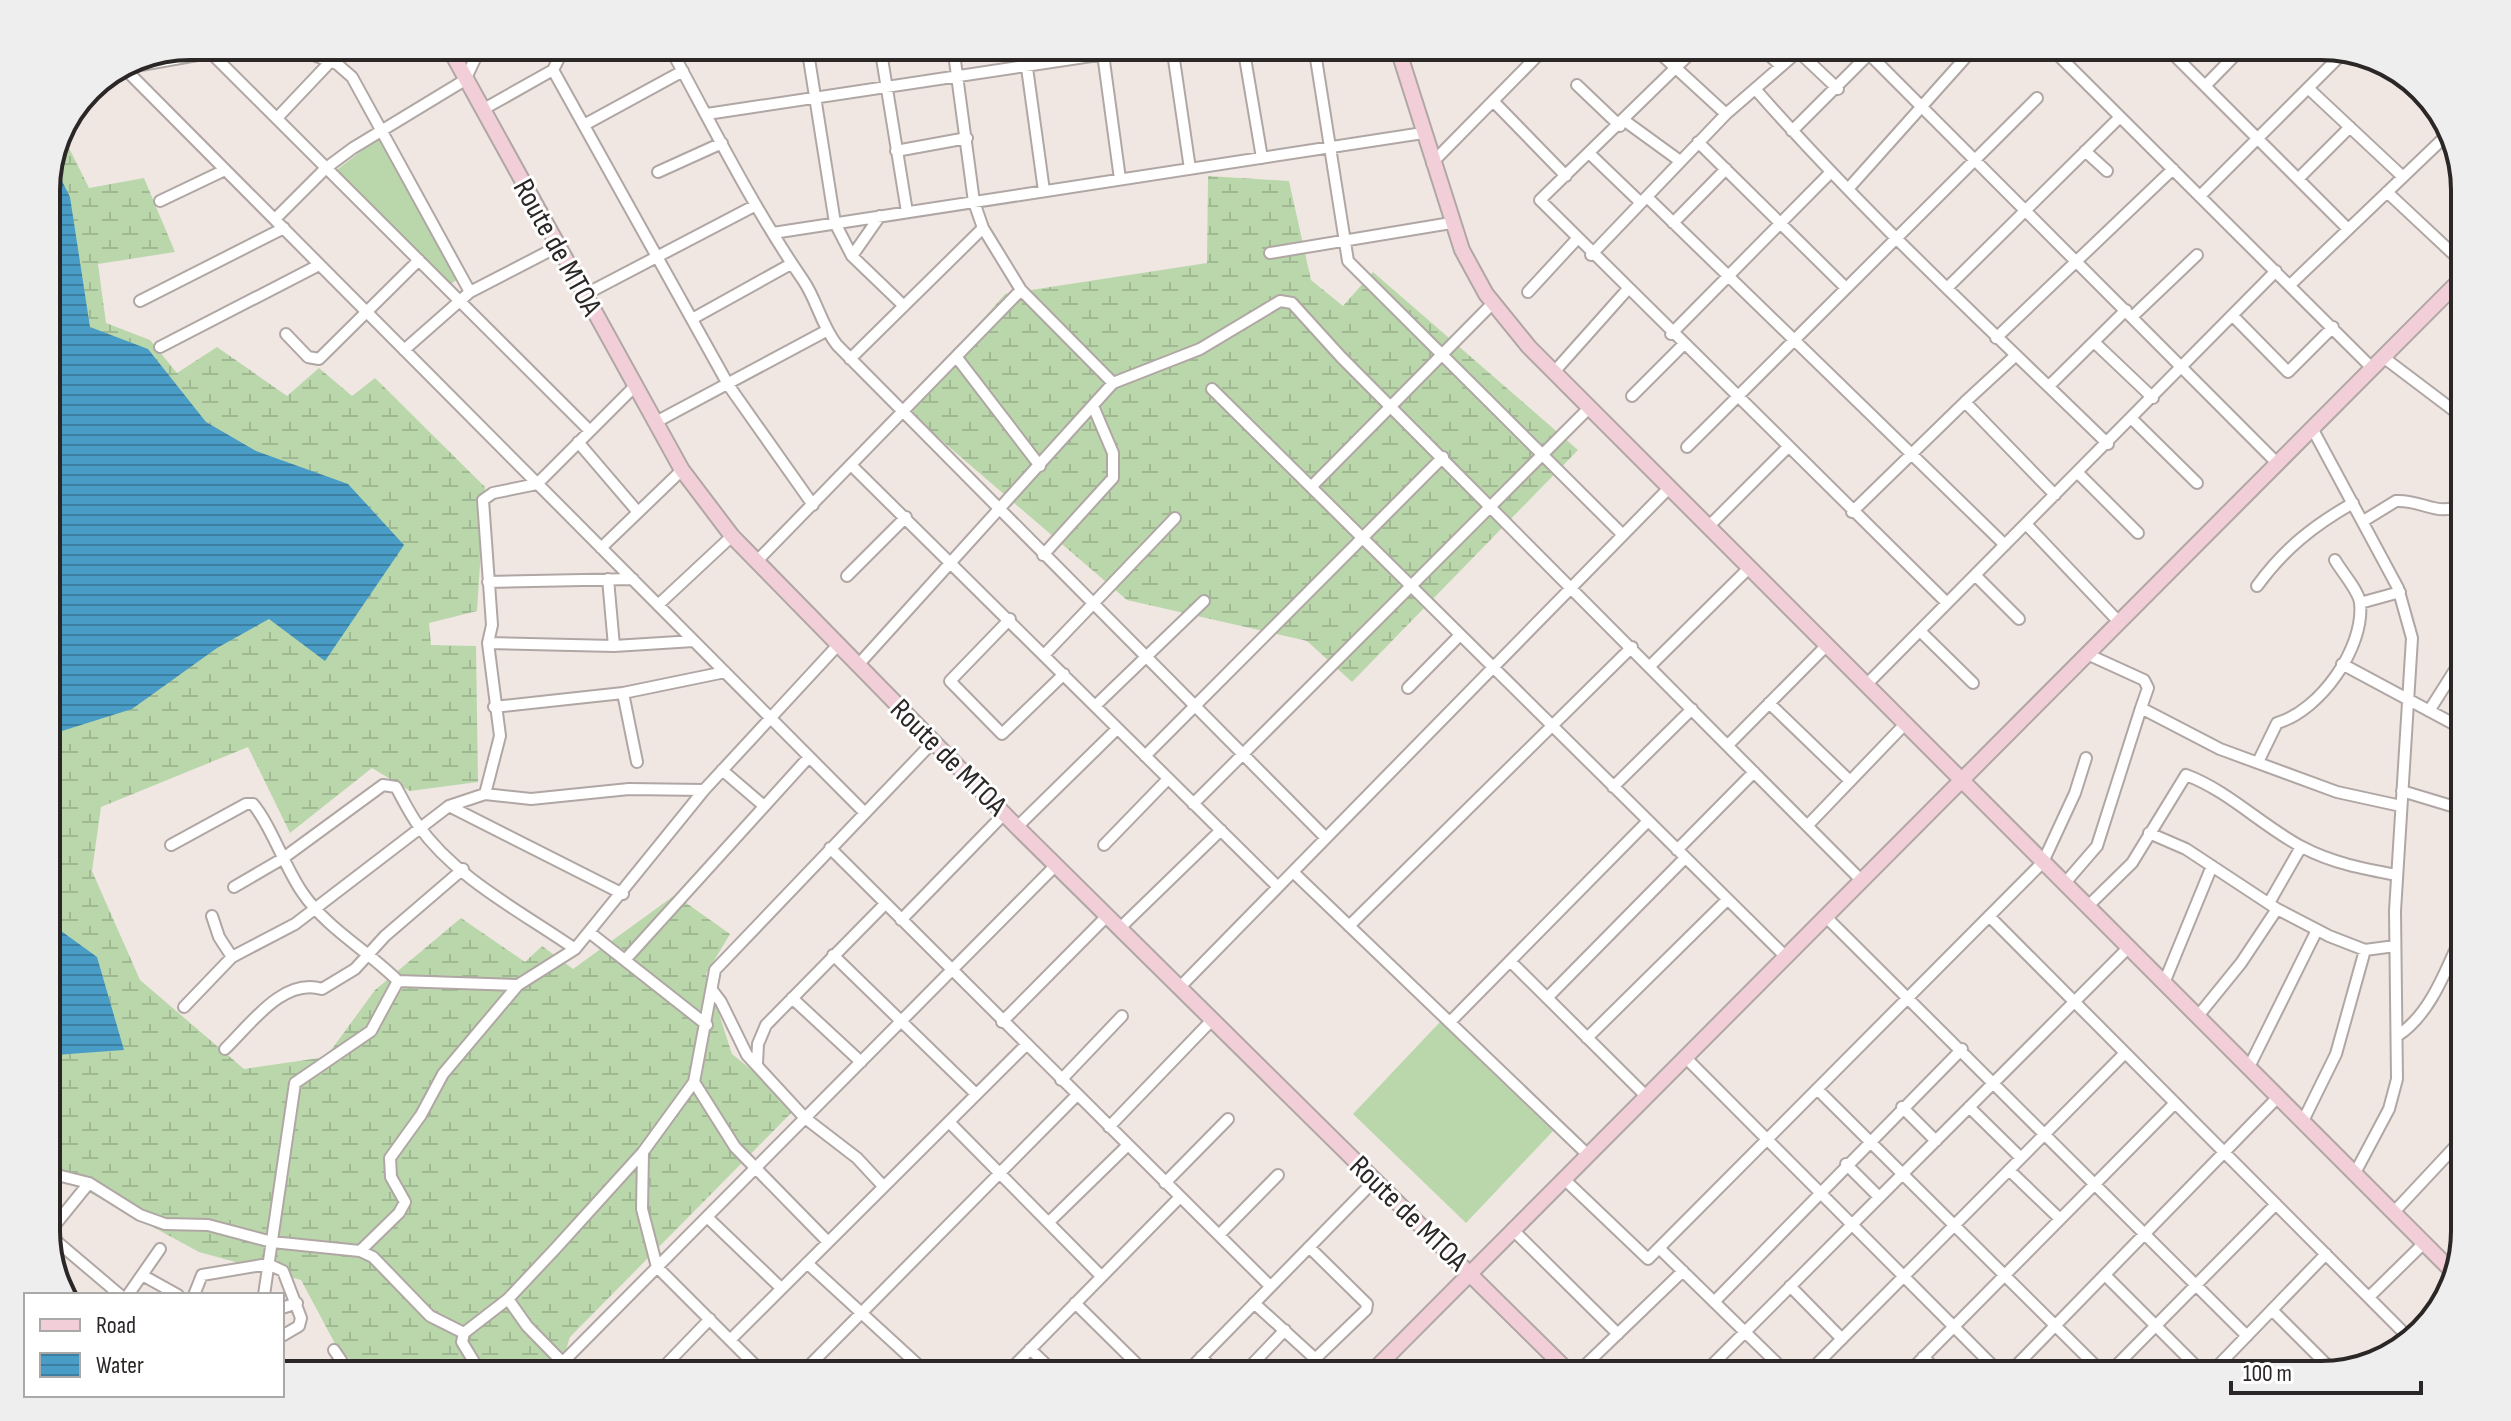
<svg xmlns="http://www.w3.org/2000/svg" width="2511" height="1421" viewBox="0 0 2511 1421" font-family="'Sofia Sans Condensed',sans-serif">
	<defs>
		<pattern id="wetland-marsh" width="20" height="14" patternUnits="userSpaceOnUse" patternTransform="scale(2)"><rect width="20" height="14" fill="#bad7ab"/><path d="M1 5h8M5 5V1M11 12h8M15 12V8" fill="none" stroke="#a0b993"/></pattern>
		<pattern id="water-rules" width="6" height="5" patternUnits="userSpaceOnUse" patternTransform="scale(2)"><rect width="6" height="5" fill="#499cc6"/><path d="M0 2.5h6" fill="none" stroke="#3d7fa1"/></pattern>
	</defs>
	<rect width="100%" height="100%" fill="#f0e7e3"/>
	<path fill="url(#wetland-marsh)" d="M 65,140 L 89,188 L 144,178 L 175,252 L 98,264 L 106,323 L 150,340 L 177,373 L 217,347 L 287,396 L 319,368 L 352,396 L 375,378 L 485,487 L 477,611 L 429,623 L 431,645 L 476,646 L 478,782 L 410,791 L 372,768 L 290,833 L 248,747 L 101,807 L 92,871 L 140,980 L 244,1069 L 326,1057 L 375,990 L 461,918 L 525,962 L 542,946 L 573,969 L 675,895 L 730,934 L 706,974 L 732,1054 L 797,1107 L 570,1337 L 558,1375 L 372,1375 L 339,1351 L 301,1280 L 199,1252 L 46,1169 L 46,181 Z
		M 1208,176 L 1289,181 L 1311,280 L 1343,306 L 1373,272 L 1578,450 L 1352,682 L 1307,641 L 1127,600 L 905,409 L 1005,294 L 1207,263 Z"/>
	<path fill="#bad7ab" d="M 381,136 L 458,279 L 448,286 L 334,172 Z
		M 1440,1022 L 1553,1131 L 1466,1223 L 1353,1114 Z"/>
	<path fill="url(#water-rules)" d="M 54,165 L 70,197 L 90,327 L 148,349 L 206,422 L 256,451 L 348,484 L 404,545 L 325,661 L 269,619 L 217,648 L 132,709 L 46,736 L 46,181 Z
		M 46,920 L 97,957 L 124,1050 L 55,1055 L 46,1042 Z"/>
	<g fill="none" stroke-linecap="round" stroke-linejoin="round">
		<g stroke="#b0a7a4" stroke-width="14">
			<path id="street" d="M 290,46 L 337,64 L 352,77 L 470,292
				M 669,46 C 712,125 752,206 803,280 C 817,300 821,325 837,345 L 1326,838
				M 807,46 L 835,223 L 852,256 L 904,306
				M 880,46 L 907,212
				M 1024,46 L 1044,191
				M 1172,46 L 1190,169
				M 1243,46 L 1262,158
				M 1314,46 L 1348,261 L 1623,535
				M 1652,46 L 1726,114
				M 1698,46 L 1540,200 L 1947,603
				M 1759,46 L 1780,65
				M 1861,46 L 2277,463
				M 2049,46 L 2372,368
				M 2165,46 L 2348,229
				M 670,48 L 683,46
				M 210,52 L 590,431
				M 1103,54 L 1120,179
				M 122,66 L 865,813
				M 124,68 L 248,46
				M 553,70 L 729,386 L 813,505
				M 1577,85 L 1620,126
				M 2205,86 L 2244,46
				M 2308,88 L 2403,177
				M 1756,90 C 1866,215 1989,328 2108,444
				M 1493,101 L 1566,176
				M 482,110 L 553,70 L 565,46
				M 707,114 L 1158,46
				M 277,118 L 331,61
				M 1625,121 L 1680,161
				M 584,125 L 683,71
				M 1792,131 L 1877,46
				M 1698,142 L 1846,288
				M 896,151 L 967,138
				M 2085,151 L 2107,171
				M 1590,154 L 1641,203
				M 1432,163 L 1547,46
				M 658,172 L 722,143
				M 2298,179 L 2350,127
				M 1848,189 L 1966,57 L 1954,46
				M 2387,192 L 2465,265
				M 2200,196 L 2344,52
				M 1647,197 L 2005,545
				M 160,201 L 225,170
				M 275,219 L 326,168 L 353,148 L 465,80 L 481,46
				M 1673,223 L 1726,169
				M 773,233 L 1423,133
				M 1270,253 L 1451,223
				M 1591,255 L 1726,114 L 1794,55 L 1802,55 L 1838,89
				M 852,256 L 880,216
				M 2290,285 L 2450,132
				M 1948,287 L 2120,117
				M 1528,292 L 1576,240
				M 584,295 L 756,205
				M 140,301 L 284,228
				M 2133,316 L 2197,255
				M 2233,316 L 2288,372 L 2333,327
				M 692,319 L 791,264
				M 286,334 L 308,357 L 319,359 L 419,260
				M 1671,334 L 1831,172
				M 1996,338 L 2173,169
				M 2094,342 L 2153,398
				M 160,347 L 319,265
				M 404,350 L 470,292 L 557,247
				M 2015,356 L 1965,402 L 2055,495
				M 2383,357 L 2465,419
				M 850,359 L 983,228 L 974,202 L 953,46
				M 958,359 L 1040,466
				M 1554,372 L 1627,290
				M 1113,383 L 1200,349 L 1280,301 L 1292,303 L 1341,357 L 1861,880
				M 2049,386 L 2126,310
				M 1212,389 L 1785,956
				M 1632,396 L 1683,345
				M 2132,419 L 2197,483
				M 656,422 L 826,331
				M 2312,428 L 2398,588 L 2412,638 L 2395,911 L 2397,1079 L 2389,1109 L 2355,1173
				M 578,442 L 637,511
				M 1687,447 L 2037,98
				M 852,466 L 1278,887
				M 2079,474 L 2138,533
				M 1311,487 L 1493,303
				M 1852,512 L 1965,402
				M 2365,520 L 2396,501 C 2423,499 2439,520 2465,502
				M 2026,524 L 2119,622
				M 1708,527 L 1787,448
				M 601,548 L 682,470
				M 1043,555 L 1113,478 L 1113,453 L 1093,406
				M 756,562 L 1021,290
				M 847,576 L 906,517
				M 1976,576 L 2019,619
				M 608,579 L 614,646
				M 488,582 L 633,579
				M 2257,586 C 2285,548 2313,526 2353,503
				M 2360,603 L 2400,592
				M 658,605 L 732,536
				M 1010,619 L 950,681 L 1002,734 L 1064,674
				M 1920,631 L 1973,683
				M 488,643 L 614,646 L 694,641
				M 1045,654 L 1175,518
				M 2087,654 L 2144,680 L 2148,688 L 2141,708 L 2220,749 L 2337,792 L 2401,806
				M 2342,664 L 2465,730
				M 858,665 L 1113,383 L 1021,290 L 983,228
				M 1650,666 L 1749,568
				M 1866,685 L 2276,271
				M 1408,688 L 1460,635
				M 623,693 L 637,762
				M 1769,703 L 1850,781
				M 1095,706 L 1204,601
				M 494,707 L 623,693 L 725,672
				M 2429,711 L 2465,654
				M 1728,745 L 1827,645
				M 1145,756 L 1443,457
				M 2258,762 L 2277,723 C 2320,711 2365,647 2360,603 C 2359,591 2341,571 2335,560
				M 722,770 L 764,806
				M 1613,787 L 1692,709
				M 2402,791 L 2465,810
				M 485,794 L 500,736 L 488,643 L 492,625 L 483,500 L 493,493 L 537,484 L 635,386
				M 1193,804 L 1589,408
				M 449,806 L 623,894
				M 1808,825 L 1905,724
				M 1017,827 L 1117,729
				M 2149,833 L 2186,849 L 2277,909 L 2329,936 L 2365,950 L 2395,946
				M 171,845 L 246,804 L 253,804 C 272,827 284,866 302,892 C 327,929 366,949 398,981 L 518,985 L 575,949 L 704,790 L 838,645
				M 1104,845 L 1168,779
				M 830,848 L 1270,1286
				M 1677,850 L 1754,772
				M 1293,872 L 1587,1154
				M 2065,883 L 2097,846 L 2141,708
				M 234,887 L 282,859 L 383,785 L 396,787 C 403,800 410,814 418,825 C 456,879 522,912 575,949
				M 2269,903 L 2301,847
				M 2088,906 L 2132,863 L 2186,775 C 2229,791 2262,826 2302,847 C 2332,863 2364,869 2397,875
				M 212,916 L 219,937 L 232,957
				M 1825,916 L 2247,1336
				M 1989,916 L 2410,1339
				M 901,920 L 1005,813
				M 1349,926 L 1632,647
				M 1120,928 L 1221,830
				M 589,932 L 707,1025
				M 833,955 L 976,1094
				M 625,960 L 809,757
				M 1510,961 L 1646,1096
				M 2164,983 L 2212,866
				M 1179,988 L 1669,488
				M 712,990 L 721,1002 L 747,1055 L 805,1118 L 857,1158 L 883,1186
				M 792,998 L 861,1062
				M 1547,998 L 1685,858
				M 184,1007 L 232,957 L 295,924 L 449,806 L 485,794 L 531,799 L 629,789 L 704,790
				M 2198,1016 L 2241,963 L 2277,909
				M 1002,1022 L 1107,916
				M 1450,1022 L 1648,821
				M 2397,1036 C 2432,1014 2448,964 2465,928
				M 1587,1038 L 1727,900
				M 225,1049 C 250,1025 283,977 322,989 L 355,969 L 385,936 L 463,869
				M 1685,1057 L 2002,1375
				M 757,1064 L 758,1044 L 766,1025 L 885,904
				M 2249,1067 L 2317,930
				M 1061,1080 L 1122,1016
				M 694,1082 L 735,1147 L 828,1242
				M 1817,1089 L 2105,1375
				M 1902,1107 L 1936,1141
				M 1969,1107 L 2021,1158
				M 2303,1121 L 2336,1054 L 2365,950
				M 949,1122 L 1101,1276
				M 1109,1127 L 1212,1020
				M 643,1152 L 642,1209 L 657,1267 L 765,1375
				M 46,1158 L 53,1174 L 89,1183 L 140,1215 L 165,1224 L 208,1225 L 272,1242 L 360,1251 L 373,1257 L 430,1316 L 464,1333
				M 1846,1164 L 1879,1197
				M 2009,1170 L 2060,1219
				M 1563,1178 L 1648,1259 L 2043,862 L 2075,793 L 2086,758
				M 1165,1183 L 1228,1119
				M 2394,1212 L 2465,1136
				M 707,1217 L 781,1288
				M 1049,1222 L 1128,1145
				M 1512,1229 L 1618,1334
				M 48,1234 L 120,1295
				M 1219,1235 L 1278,1175
				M 46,1236 L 89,1183
				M 1309,1247 L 1367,1304 L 1366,1310 L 1316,1358
				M 1659,1248 L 1789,1375
				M 360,1251 L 399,1213 L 405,1202 L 391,1177 L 390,1158 L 421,1115 L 443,1074 L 518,985
				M 807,1263 L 929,1375
				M 142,1275 L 178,1295
				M 2105,1275 L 2205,1375
				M 1790,1286 L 1842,1339
				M 128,1295 L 160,1249
				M 194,1295 L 202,1275 L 268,1264 L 283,1271 L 301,1318 L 299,1326 L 282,1336
				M 264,1295 L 295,1083 L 371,1031 L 398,981
				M 2369,1297 L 2424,1243
				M 508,1299 L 527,1326 L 575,1375
				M 1714,1302 L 1962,1049
				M 1075,1303 L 1148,1375
				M 1254,1303 L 1333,1375
				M 282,1308 L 297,1303
				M 2272,1310 L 2334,1372
				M 730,1340 L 1026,1045
				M 1030,1349 L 1057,1375
				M 334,1350 L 351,1375
				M 1201,1357 L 1219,1375
				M 1923,1357 L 1942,1375
				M 563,1362 L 1056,865
				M 482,1375 L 462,1342 L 464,1333 L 508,1299 L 556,1248 L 643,1152 L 694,1082 L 715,970 L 934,741
				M 656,1375 L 710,1319
				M 800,1375 L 1077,1095
				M 900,1375 L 913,1361
				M 1005,1375 L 1180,1197
				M 1184,1375 L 1375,1180
				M 1242,1375 L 1285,1330
				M 1575,1375 L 1683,1271
				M 1702,1375 L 2129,947
				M 1806,1375 L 2125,1053
				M 1906,1375 L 2175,1103
				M 2007,1375 L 2278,1097
				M 2107,1375 L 2276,1204
				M 2209,1375 L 2326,1254"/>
		</g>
		<g stroke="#b0a7a4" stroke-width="18">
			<path id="secondary" d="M 448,46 L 682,470 L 732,536 L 1017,827 L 1572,1375
				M 1397,46 L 1462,250 L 1486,294 L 1529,347 L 2454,1273
				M 1369,1375 L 2465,275"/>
		</g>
		<use href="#street" stroke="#fff" stroke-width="10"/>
		<use href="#secondary" stroke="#f2cfd8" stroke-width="14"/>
	</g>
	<g text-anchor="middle" stroke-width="6" stroke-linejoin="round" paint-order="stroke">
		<g font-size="30" fill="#2b2726" stroke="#fff">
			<text transform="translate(558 247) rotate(61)" y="10">Route de MTOA</text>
			<text transform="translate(949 757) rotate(45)" y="10">Route de MTOA</text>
			<text transform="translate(1409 1213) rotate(44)" y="10">Route de MTOA</text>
		</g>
	</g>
	<path d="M0 0H2511V1421H0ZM190 60H2321A130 130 0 0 1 2451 190V1231A130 130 0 0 1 2321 1361H190A130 130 0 0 1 60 1231V190A130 130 0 0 1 190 60Z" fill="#eee" fill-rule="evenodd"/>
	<path fill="none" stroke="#2b2726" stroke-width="4" d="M190 60H2321A130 130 0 0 1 2451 190V1231A130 130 0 0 1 2321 1361H190A130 130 0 0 1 60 1231V190A130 130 0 0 1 190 60Z"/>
	<rect x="24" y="1293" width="260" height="104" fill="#ffffff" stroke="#aaa9a8" stroke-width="2"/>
	<rect x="40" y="1319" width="40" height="12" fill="#f2cfd8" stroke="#aaa9a8" stroke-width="2"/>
	<text x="96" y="1333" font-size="24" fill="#2b2726">Road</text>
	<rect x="40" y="1353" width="40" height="24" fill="url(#water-rules)" stroke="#aaa9a8" stroke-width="2"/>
	<text x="96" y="1373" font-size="24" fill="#2b2726">Water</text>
	<path d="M2231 1381v12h190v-12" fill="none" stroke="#2b2726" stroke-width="4"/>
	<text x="2243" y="1381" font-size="24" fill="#2b2726" stroke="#ffffff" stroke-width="6" paint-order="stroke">100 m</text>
</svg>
